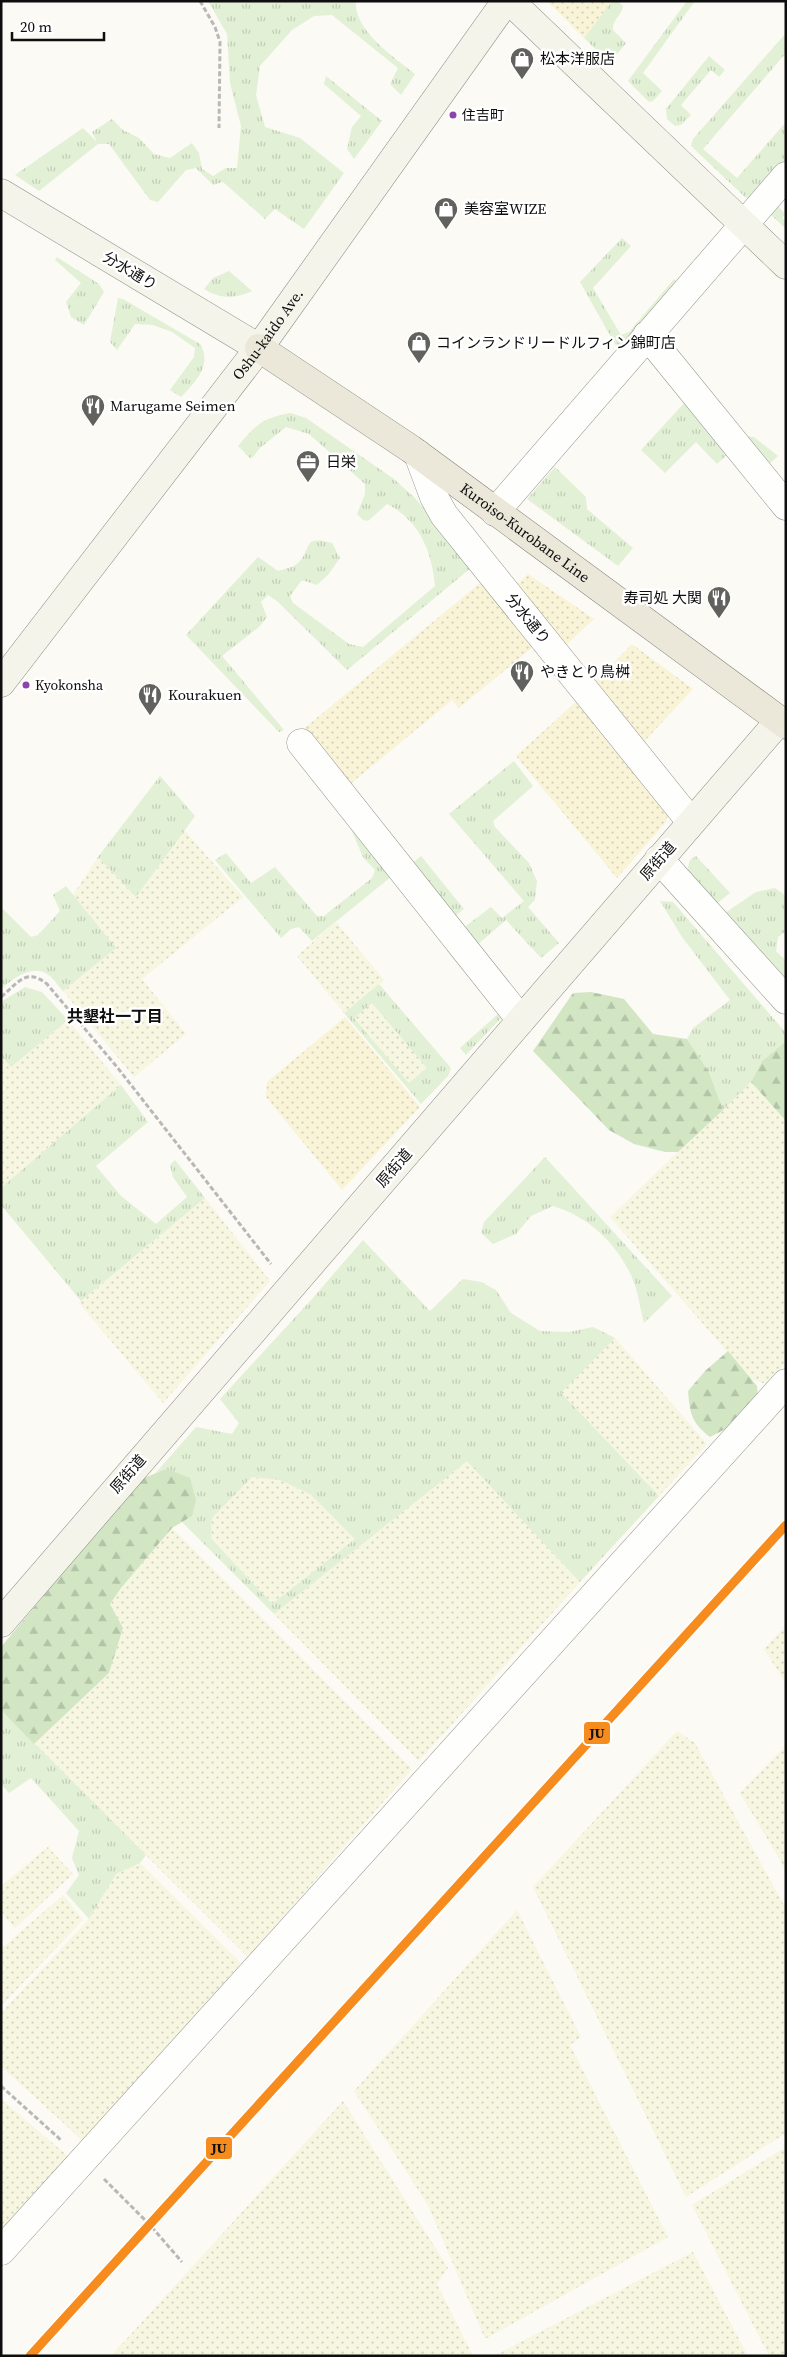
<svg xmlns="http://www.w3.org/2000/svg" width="787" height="2357" viewBox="0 0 787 2357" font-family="'Source Serif 4','Noto Sans JP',serif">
	<defs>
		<pattern id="farmland-dots" width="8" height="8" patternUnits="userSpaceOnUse" patternTransform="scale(1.25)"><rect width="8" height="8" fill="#f6f6e1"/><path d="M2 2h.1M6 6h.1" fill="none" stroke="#d2d2c0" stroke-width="1.8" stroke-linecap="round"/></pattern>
		<pattern id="grass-tufts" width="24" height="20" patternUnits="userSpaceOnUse" patternTransform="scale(1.25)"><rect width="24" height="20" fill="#e2f0d5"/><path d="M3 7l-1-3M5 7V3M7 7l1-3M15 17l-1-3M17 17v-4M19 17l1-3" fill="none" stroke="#c1cdb6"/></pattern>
		<pattern id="forest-firs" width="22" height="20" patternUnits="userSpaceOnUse" patternTransform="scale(1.25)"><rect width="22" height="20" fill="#d2e6c4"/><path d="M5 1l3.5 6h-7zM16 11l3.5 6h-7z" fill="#b3c4a7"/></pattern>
		<pattern id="sand-dots" width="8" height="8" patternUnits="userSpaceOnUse" patternTransform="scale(1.25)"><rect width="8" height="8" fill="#f9f4d7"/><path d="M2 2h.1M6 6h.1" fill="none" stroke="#d4d0b7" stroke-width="1.8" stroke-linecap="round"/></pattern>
	</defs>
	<rect width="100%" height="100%" fill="#fbfaf4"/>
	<path fill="url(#farmland-dots)" d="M 184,830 L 243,897 L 142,979 L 186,1034 L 134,1077 L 63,991 L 115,948 L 73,895 L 98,857 L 136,897 Z
		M 336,922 L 384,980 L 344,1013 L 297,956 Z
		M 372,1003 L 428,1068 L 409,1083 L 354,1018 Z
		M 68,1020 L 121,1085 L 1,1188 L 1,1056 L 11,1067 Z
		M 751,1082 L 786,1122 L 786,1362 L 766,1384 L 751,1379 L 610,1217 Z
		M 205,1198 L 270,1281 L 163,1403 L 79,1303 Z
		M 615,1338 L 707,1444 L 659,1496 L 561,1393 Z
		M 467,1460 L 580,1582 L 419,1761 L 274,1614 Z
		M 252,1477 L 280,1480 L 310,1494 L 355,1539 L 272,1604 L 211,1538 L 212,1517 Z
		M 172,1528 L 412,1769 L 248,1957 L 34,1744 L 109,1673 L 123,1628 L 110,1604 L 121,1588 Z
		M 786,1625 L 786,1684 L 764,1649 Z
		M 677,1731 L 695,1743 L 786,1909 L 786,2133 L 686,2197 L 533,1887 Z
		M 786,1745 L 786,1870 L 740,1793 Z
		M 48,1847 L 73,1874 L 15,1928 L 1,1912 L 1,1886 Z
		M 140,1863 L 241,1963 L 84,2142 L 1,2066 L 1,2013 L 89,1919 L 116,1874 Z
		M 63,1895 L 83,1920 L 1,2006 L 1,1949 Z
		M 517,1910 L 581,2037 L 570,2045 L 668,2237 L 485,2339 L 428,2205 L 354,2091 Z
		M 1,2099 L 69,2157 L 1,2231 Z
		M 343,2101 L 448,2268 L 437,2284 L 473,2356 L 111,2356 Z
		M 786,2147 L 786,2356 L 769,2356 L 692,2205 Z
		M 693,2252 L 748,2356 L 494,2356 Z"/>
	<path fill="url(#grass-tufts)" fill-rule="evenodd" d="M 208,1 L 356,1 C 353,30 395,58 415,74 L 401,95 L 390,84 L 398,68 L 332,15 L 314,16 L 292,30 L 260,66 L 256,95 L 265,127 L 300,138 L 344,173 L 304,229 L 275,209 L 265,219 L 223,182 L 213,185 L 196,168 L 186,170 L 158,202 L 150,200 L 109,144 L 98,144 L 39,191 L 15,175 L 83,128 L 97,142 L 92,132 L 112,119 L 123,130 L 139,138 L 154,154 L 170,158 L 192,143 L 199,153 L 202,169 L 213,176 L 226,168 L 237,168 L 241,126 L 230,83 L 227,34 Z
		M 612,1 L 618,1 L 623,6 C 622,16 613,17 613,30 L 626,43 L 610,63 L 584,38 Z
		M 687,1 L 695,1 L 643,73 L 662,91 L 653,101 L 649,102 L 628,81 Z
		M 786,33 L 786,53 L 703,149 L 737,178 L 786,122 L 786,159 L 753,197 L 746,198 L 691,146 L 693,139 Z
		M 709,56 L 725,70 L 719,77 L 711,70 L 681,105 L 691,115 L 681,125 L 675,126 L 667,119 L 666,109 Z
		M 326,76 L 382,121 L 354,159 L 347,149 L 352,127 L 361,116 L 324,84 Z
		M 778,206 L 785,214 L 782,218 L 786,221 L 786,229 L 771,215 Z
		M 622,238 L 631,246 L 593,288 L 621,335 L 629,332 L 674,279 L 679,284 L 620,353 L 580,282 Z
		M 57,257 L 99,284 L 104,292 L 84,325 L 71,317 L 66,302 L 81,283 L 55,260 Z
		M 229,271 L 252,291 C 236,299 219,299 204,289 L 213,278 Z
		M 118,298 L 123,299 L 200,344 C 213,365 195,382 181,397 L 170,390 L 194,357 L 195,348 L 172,332 L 153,325 L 135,324 L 117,350 L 110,342 Z
		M 686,401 L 728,454 L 717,464 L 696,442 L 665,473 L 641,450 Z
		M 290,413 L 306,418 L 394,479 L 416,499 L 471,568 L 347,670 L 278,602 L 268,595 L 261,602 L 267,617 L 259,627 L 222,656 L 284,730 L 279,732 L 186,635 L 258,557 L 278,571 C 283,569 292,568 297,564 C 314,547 301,535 332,543 L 340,558 L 328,575 L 317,585 L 302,580 L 290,596 L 293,603 L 349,644 L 363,647 L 435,586 C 432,551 419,520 387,504 L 368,521 L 363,520 L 357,514 L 365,494 L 365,484 L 309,434 L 286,427 L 260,448 L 251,459 L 238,446 C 256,425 262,418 290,413 Z
		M 740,435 L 754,437 L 778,456 L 767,466 Z
		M 555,467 L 586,497 L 587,509 L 633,548 L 618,566 L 527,499 Z
		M 514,761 L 533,786 L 493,821 L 495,827 L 529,863 L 537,881 L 535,900 L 528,907 L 559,943 L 541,958 L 506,920 L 476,946 L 462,929 L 491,907 L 502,918 L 524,901 L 449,814 Z
		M 160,776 L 195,816 L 136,897 L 98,857 Z
		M 354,827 L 392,876 L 312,941 L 299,927 L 291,929 L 281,938 L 215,860 L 226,853 L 251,883 L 275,867 L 317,916 L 324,916 L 372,878 L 375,870 L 363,857 L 351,829 Z
		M 421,856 L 464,909 L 451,919 L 410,865 Z
		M 696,856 L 730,893 L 714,906 L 687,871 L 690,860 Z
		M 66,886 L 116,948 L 63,991 C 58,986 53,977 47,974 C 32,964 12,979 1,989 L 1,907 L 31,937 L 38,935 L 60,911 L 53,895 Z
		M 775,888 L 786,896 L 786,931 L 778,937 L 776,951 L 786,961 L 786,988 L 722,915 L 756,892 Z
		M 660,901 L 673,902 L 786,1033 L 786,1041 L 762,1061 L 751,1082 L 723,1110 L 709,1072 L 687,1039 L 693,1028 L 730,1000 L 682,937 Z
		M 450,948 L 504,1015 L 466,1055 L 460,1048 L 498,1014 L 447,951 Z
		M 379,984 L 451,1068 L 448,1076 L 421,1104 L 344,1013 ZM 372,1003 L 427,1068 L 409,1083 L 354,1018 Z
		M 25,987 L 42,992 L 68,1020 L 11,1067 L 1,1056 L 1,1002 Z
		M 121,1085 L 148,1122 L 96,1166 L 121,1196 L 156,1224 L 187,1197 L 173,1177 L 170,1165 L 175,1160 L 205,1198 L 81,1301 L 1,1205 L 1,1188 Z
		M 545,1157 L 672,1296 L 644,1323 C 640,1308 638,1289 631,1275 C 615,1242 589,1217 553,1206 L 531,1216 L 516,1234 L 493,1244 L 481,1233 L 484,1222 Z
		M 363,1240 L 430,1311 L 463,1279 L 481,1282 L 496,1290 L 511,1313 L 540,1331 L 569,1332 L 593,1327 L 615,1338 L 561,1393 L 659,1496 L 580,1582 L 467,1461 L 274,1614 L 145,1485 L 196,1427 L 232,1434 L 239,1423 L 220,1399 L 311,1300 ZM 252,1477 L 280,1480 L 310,1494 L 355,1539 L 272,1604 L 211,1538 L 212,1518 Z
		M 1,1710 L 146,1855 L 140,1863 L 116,1874 L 89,1919 L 66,1893 L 79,1875 L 72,1858 L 79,1831 L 31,1778 L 9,1793 L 1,1784 Z"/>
	<path fill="url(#forest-firs)" d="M 591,992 L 624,999 L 653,1034 L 687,1039 L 709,1072 L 723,1110 L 678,1152 L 665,1152 L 634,1144 L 609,1130 L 533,1051 L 573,993 Z
		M 786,1041 L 786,1121 L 751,1082 L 762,1061 Z
		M 728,1351 L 757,1386 L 758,1398 L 737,1423 L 710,1437 C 692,1423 690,1415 688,1391 L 705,1371 Z
		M 167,1469 L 190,1478 L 196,1500 L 192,1516 L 172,1528 L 121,1588 L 110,1604 L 123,1628 L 109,1673 L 34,1744 L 1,1710 L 1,1647 L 141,1479 Z"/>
	<path fill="url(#sand-dots)" d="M 547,1 L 612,1 L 584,38 Z
		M 528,574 L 594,619 L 564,647 L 515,587 Z
		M 480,583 L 533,647 L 459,708 L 452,700 L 348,786 L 301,731 Z
		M 632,644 L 693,689 L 641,745 L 593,684 Z
		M 578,700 L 668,815 L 666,822 L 617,878 L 516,756 Z
		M 345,1017 L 420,1107 L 342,1190 L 266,1097 L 267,1082 Z"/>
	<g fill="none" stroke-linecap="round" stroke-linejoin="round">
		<g stroke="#959492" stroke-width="29">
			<path id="street" d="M 647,335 L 786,506
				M 418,454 L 434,497 L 444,515 L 691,822
				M 495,512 L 786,176
				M 301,743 L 521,1020
				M 659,859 L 786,1000
				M 1,2251 L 786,1383"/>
		</g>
		<g stroke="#8b8b88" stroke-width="29">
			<g id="secondary">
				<path d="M 510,1 L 786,265"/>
				<path d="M 1,193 L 259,348"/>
				<path id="s1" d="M 1,683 L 259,348 L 506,1"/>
				<path d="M 1,1623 L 780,720"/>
			</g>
		</g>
		<g stroke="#82827f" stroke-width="29">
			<g id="primary">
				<path id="s2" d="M 259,348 L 411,449 L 786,725"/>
			</g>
		</g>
		<path stroke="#b8b8b7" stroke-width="3" stroke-dasharray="5 2.5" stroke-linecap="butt" d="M 200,1 L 215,27 L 220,42 L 219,128
			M 1,997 C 18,983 26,967 47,984 L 117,1067 L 271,1264
			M 1,2086 L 62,2141
			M 104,2179 L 150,2225 L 182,2262"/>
		<use href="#street" stroke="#fefefd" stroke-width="28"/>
		<use href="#secondary" stroke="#f4f4eb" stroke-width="28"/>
		<use href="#primary" stroke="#ebe8da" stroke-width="28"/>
		<g stroke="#fff" stroke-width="12">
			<path id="rail-1" d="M 30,2356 L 786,1525"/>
		</g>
		<use href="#rail-1" stroke="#f68b1e" stroke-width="9"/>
	</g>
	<defs>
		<g id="shop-pin" transform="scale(1.25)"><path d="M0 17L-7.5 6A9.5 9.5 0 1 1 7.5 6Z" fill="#61615e" stroke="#fff"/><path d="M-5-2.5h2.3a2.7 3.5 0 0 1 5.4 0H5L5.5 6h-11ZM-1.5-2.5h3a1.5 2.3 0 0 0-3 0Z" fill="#fff"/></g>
		<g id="restaurant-pin" transform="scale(1.25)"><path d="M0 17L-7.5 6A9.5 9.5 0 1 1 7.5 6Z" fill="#61615e" stroke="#fff"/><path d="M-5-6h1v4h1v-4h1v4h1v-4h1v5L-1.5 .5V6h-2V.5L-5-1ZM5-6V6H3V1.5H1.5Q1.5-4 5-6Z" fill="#fff"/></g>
		<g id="office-pin" transform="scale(1.25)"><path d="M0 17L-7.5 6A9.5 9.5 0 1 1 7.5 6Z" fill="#61615e" stroke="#fff"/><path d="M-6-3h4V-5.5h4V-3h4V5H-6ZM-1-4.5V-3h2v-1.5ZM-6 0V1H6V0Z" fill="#fff"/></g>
	</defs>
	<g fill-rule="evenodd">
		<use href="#shop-pin" x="522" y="59"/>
		<use href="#shop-pin" x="446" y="209"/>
		<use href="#shop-pin" x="419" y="343"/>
		<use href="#restaurant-pin" x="93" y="406"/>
		<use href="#office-pin" x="308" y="462"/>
		<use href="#restaurant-pin" x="719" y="598"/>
		<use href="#restaurant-pin" x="522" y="672"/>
		<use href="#restaurant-pin" x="150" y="695"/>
	</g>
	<g fill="#8e44ad" stroke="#fff" stroke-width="2">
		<circle cx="453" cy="115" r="4.5"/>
		<circle cx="26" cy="685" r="4.5"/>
	</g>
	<g text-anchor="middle" stroke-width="5" stroke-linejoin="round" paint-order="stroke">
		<g font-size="14" fill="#0e0e0e" stroke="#fff" text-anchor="start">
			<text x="462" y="120">住吉町</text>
			<text x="35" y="690">Kyokonsha</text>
		</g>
		<g font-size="15" fill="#0e0e0e" stroke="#fff" text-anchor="start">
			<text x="540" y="64">松本洋服店</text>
			<text x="464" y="214">美容室WIZE</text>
			<text x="436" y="348">コインランドリードルフィン錦町店</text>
			<text x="110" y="411">Marugame Seimen</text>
			<text x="326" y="467">日栄</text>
			<text x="702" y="603" text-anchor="end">寿司処 大関</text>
			<text x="540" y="677">やきとり鳥桝</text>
			<text x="168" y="700">Kourakuen</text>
		</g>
		<g font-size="15" fill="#0e0e0e" stroke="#fff">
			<text transform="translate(130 271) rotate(31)" y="5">分水通り</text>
			<text dy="5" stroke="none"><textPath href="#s1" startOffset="439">Oshu-kaido Ave.</textPath></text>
			<text dy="5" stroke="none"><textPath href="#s2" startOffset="324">Kuroiso-Kurobane Line</textPath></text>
			<text transform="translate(528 619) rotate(51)" y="5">分水通り</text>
			<text transform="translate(658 861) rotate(-49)" y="5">原街道</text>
			<text transform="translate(394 1168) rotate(-49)" y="5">原街道</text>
			<text transform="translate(128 1474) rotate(-49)" y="5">原街道</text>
		</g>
		<g font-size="16" font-weight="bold" fill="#0e0e0e" stroke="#fff">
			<text x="115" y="1022">共墾社一丁目</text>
		</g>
	</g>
	<g stroke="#fff" stroke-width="2">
		<rect x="583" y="1721" width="28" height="24" rx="5" fill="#f68b1e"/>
		<rect x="205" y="2136" width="28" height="24" rx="5" fill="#f68b1e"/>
	</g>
	<g font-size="14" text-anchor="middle" font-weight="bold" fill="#111">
		<text x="597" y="1738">JU</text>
		<text x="219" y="2153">JU</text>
	</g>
	<rect width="787" height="2357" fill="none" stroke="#0e0e0e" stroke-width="5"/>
	<path d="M12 32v8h92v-8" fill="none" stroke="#0e0e0e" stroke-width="2.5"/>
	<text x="20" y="32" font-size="15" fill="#0e0e0e" stroke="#ffffff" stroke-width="4" paint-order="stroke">20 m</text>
</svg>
